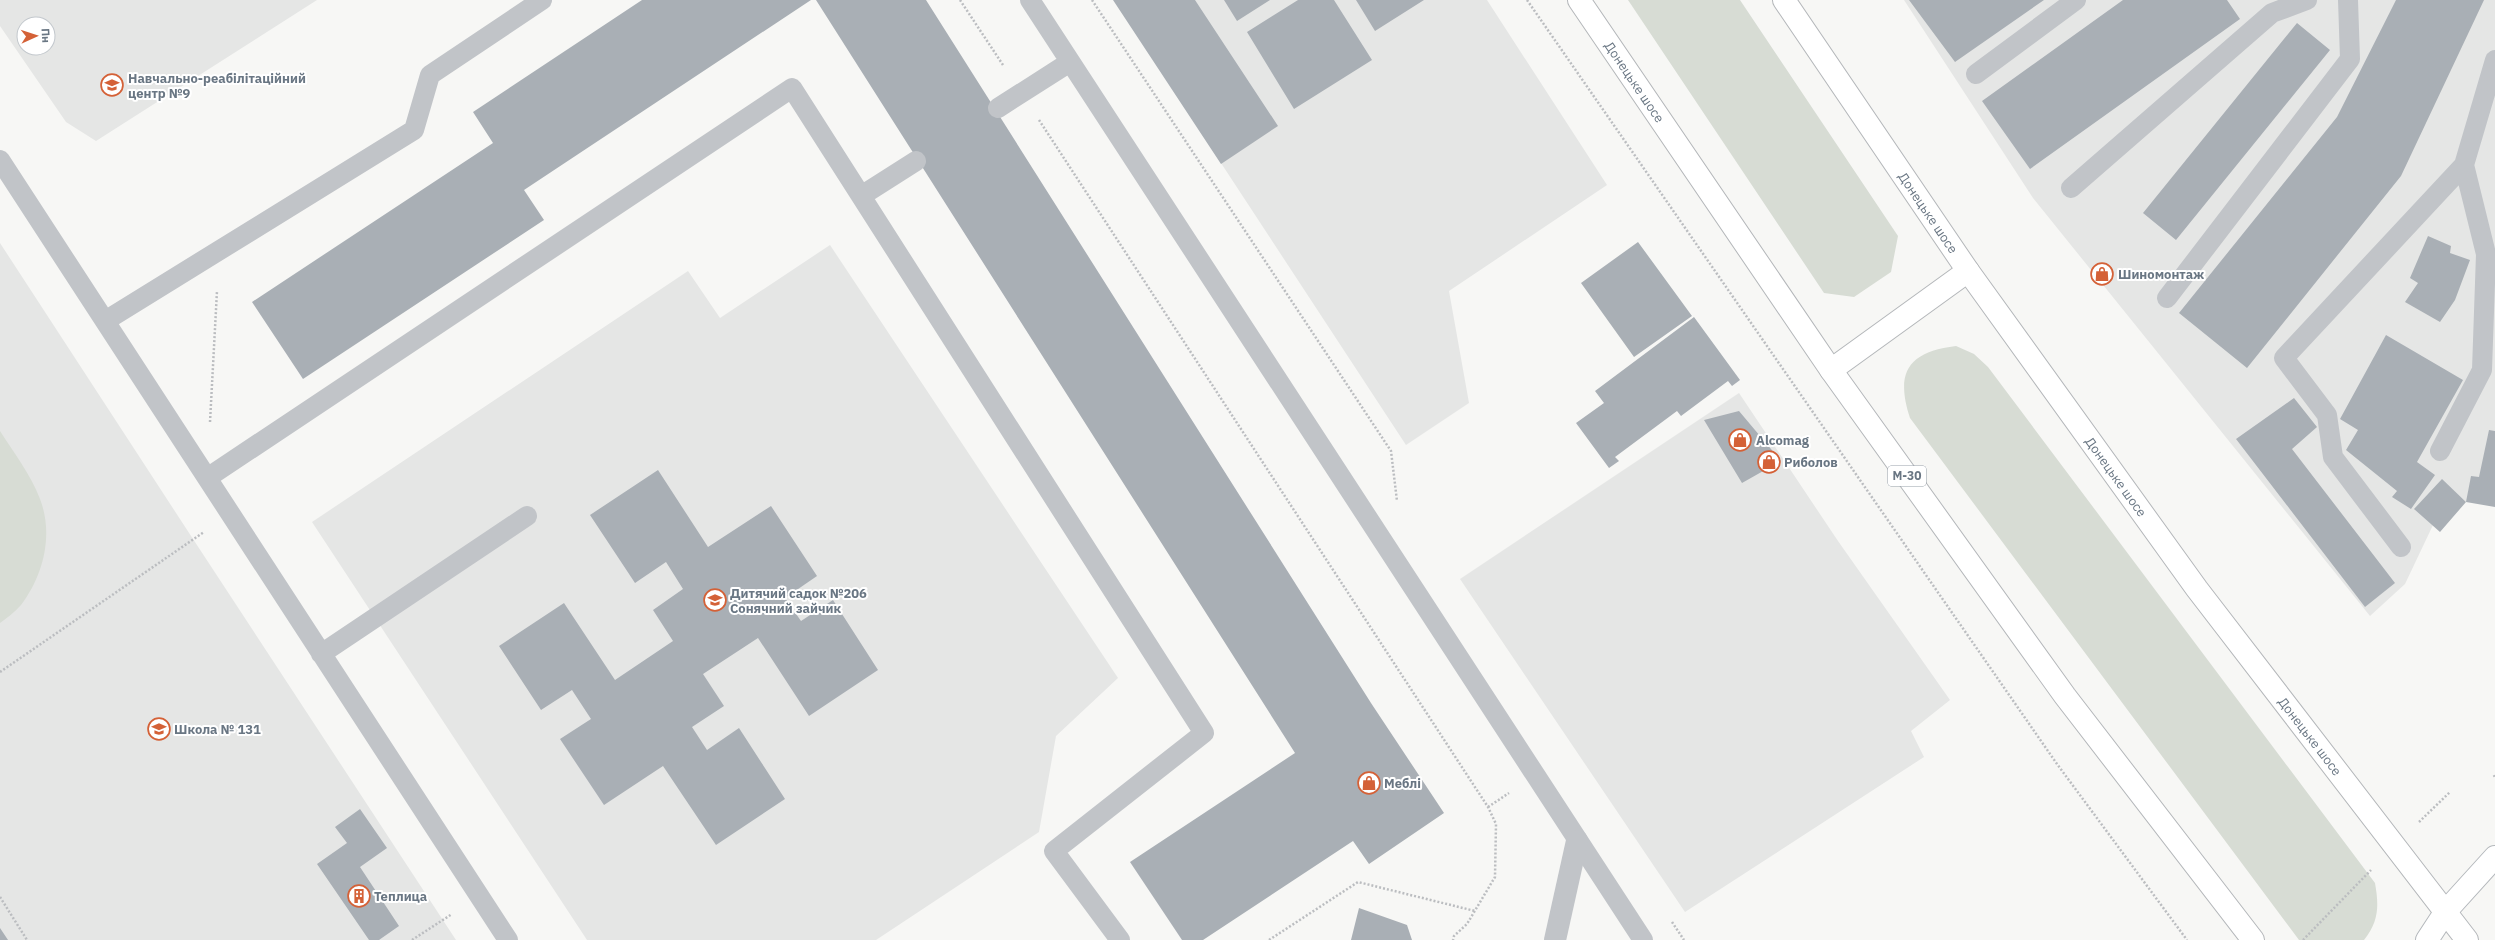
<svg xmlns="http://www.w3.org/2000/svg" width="2495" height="940" viewBox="0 0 2495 940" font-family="'IBM Plex Sans',sans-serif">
	<rect width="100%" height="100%" fill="#f7f7f5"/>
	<path fill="#e5e6e5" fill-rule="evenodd" d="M 0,0 L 317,0 L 96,141 L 66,122 L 0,26 ZM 24,24 L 48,24 L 48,48 L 24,48 Z
		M 1114,0 L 1487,0 L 1607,185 L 1449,291 L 1469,403 L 1406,445 Z
		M 1904,0 L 2495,0 L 2495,480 L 2466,502 L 2442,480 L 2433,525 L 2405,584 L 2370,616 L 2033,198 Z
		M 0,243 L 193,539 L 456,940 L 0,940 Z
		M 830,245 L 1118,678 L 1056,736 L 1039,832 L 876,940 L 587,940 L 312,522 L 688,271 L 720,318 Z
		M 1739,393 L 1838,541 L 1950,700 L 1911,731 L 1924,757 L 1685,912 L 1460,579 Z"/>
	<path fill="#d7dcd4" d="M 1628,0 L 1740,0 L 1898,236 L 1891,272 L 1854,297 L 1824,293 Z
		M 1956,346 L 1974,354 L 1988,367 L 2375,883 C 2379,906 2379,921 2364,940 L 2299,940 L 1910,418 C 1895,372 1908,352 1956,346 Z
		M 0,431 C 14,453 31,475 40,499 C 54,535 43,576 21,605 C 15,612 7,618 0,623 Z"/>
	<path fill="#a9afb5" d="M 642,0 L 811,0 L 524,190 L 544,220 L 303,379 L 252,302 L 493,143 L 473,112 Z
		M 816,0 L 926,0 L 1371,703 L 1444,813 L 1369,864 L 1353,841 L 1203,940 L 1182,940 L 1130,862 L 1295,753 Z
		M 1113,0 L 1195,0 L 1278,126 L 1221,164 Z
		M 1224,0 L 1270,0 L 1237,21 Z
		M 1298,0 L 1334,0 L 1372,60 L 1294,109 L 1247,32 Z
		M 1356,0 L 1424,0 L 1375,31 Z
		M 1909,0 L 2044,0 L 1955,62 Z
		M 2123,0 L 2227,0 L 2240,19 L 2030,169 L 1982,101 Z
		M 2396,0 L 2484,0 L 2401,176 L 2247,368 L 2179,313 L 2337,117 Z
		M 2297,23 L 2330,50 L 2176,240 L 2143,213 Z
		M 2428,236 L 2451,246 L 2450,253 L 2470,260 L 2455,300 L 2440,322 L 2405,302 L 2418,283 L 2410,278 Z
		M 1638,242 L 1692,316 L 1634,357 L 1581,283 Z
		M 1694,317 L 1740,380 L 1732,386 L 1728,381 L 1681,416 L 1677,411 L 1615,457 L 1619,461 L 1609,468 L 1576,423 L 1604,403 L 1595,391 Z
		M 2386,335 L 2463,380 L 2417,462 L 2435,475 L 2411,509 L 2392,497 L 2397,491 L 2346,450 L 2358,430 L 2340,419 Z
		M 2294,398 L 2317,427 L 2292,449 L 2395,583 L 2365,607 L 2236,439 Z
		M 1739,411 L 1781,461 L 1742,483 L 1704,420 Z
		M 2489,430 L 2495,431 L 2495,480 L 2487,479 L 2495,480 L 2495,507 L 2466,502 L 2471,476 L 2479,477 Z
		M 658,470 L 708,547 L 771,506 L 817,576 L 785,598 L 801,621 L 833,600 L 878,670 L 809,716 L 758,638 L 703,674 L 724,706 L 692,727 L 707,750 L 739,728 L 785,799 L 716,845 L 663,766 L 604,805 L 560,739 L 591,719 L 572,690 L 541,710 L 499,646 L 564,603 L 615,680 L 673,641 L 653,610 L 683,589 L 666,562 L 635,583 L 590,515 Z
		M 2442,479 L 2466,502 L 2440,532 L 2414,509 Z
		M 360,809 L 387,848 L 360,867 L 399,926 L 379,940 L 369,940 L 317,864 L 347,843 L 335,827 Z
		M 1359,908 L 1407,925 L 1412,940 L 1351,940 Z
		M 0,928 L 8,940 L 0,940 Z"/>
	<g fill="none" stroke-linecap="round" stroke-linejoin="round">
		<g stroke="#b4b8bc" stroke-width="24">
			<path id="secondary" d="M 2427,940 L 2446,911 L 2495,857"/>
		</g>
		<g stroke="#b4b7ba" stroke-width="24">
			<g id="highway">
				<path id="s1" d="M 1579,0 L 1831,370 L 2065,696 L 2253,940"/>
				<path id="s2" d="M 1784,0 L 1968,271 L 2197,589 L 2467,940"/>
				<path d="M 1831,370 L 1968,271"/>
			</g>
		</g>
		<path stroke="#bbbdc0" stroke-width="2.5" stroke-dasharray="2 2" stroke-linecap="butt" d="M 960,0 L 1003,65
			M 1092,0 L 1391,451 L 1397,501
			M 1527,0 L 2057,764 L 2187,940
			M 1039,120 L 1488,807 L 1496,824 L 1495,877 L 1467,924 L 1454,936 L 1453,940
			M 210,422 L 217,291
			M 0,672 L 204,532
			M 2494,775 L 2495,778
			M 1488,807 L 1509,793
			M 2419,822 L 2450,792
			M 0,897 L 27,940
			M 1672,922 L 1684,940
			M 412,940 L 452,914
			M 1269,940 L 1358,882 L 1475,911
			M 2303,940 L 2371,870"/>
		<path stroke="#c1c4c8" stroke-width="20" d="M 1030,0 L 1643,940
			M 1976,74 L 2076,0
			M 998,108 L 1070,62
			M 0,160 L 508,940
			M 2071,188 L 2272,13 L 2307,0
			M 861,196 L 916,161
			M 2167,298 L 2350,59 L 2348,0
			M 105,321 L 414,130 L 430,75 L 542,0
			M 2440,451 L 2482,370 L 2486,254 L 2464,165 L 2495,60
			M 207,478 L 792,88 L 1204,733 L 1054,851 L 1120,940
			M 2401,547 L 2333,457 L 2327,415 L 2284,358 L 2464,165
			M 321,654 L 527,516"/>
		<path stroke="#c1c4c8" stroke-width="22" d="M 1555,940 L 1577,841"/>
		<use href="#secondary" stroke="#fff" stroke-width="22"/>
		<use href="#highway" stroke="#fff" stroke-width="22"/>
	</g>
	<defs>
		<g id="school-ring" transform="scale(1.15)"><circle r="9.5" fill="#fff" stroke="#d46137" stroke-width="1.5"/><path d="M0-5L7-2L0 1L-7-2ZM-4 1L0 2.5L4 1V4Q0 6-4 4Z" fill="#d46137"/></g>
		<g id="shop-ring" transform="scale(1.15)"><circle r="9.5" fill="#fff" stroke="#d46137" stroke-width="1.5"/><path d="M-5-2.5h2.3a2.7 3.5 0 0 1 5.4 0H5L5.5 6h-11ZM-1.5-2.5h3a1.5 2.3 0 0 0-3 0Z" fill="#d46137"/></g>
		<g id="building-ring" transform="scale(1.15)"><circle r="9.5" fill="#fff" stroke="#d46137" stroke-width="1.5"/><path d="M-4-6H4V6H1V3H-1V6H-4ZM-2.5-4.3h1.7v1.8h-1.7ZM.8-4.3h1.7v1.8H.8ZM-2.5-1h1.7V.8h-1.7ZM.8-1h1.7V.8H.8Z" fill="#d46137"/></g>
	</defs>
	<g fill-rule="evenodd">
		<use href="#school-ring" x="112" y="85"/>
		<use href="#shop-ring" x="2102" y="274"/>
		<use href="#shop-ring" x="1740" y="440"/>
		<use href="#shop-ring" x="1769" y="462"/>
		<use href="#school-ring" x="715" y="600"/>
		<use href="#school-ring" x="159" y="729"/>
		<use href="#shop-ring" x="1369" y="783"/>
		<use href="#building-ring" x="359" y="896"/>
	</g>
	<g text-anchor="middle" stroke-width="4" stroke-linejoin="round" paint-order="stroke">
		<rect fill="#fff" stroke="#969fa8" stroke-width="1" x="1888" y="466" width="38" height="20" rx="3"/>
		<g font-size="12" font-weight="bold" fill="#697683">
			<text x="1907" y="480">М-30</text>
		</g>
		<g font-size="13" font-weight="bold" fill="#697683" stroke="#fff" text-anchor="start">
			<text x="128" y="83">Навчально-реабілітаційний<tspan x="128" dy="15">центр №9</tspan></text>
			<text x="2118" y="279">Шиномонтаж</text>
			<text x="1756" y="445">Alcomag</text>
			<text x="1784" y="467">Риболов</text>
			<text x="730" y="598">Дитячий садок №206<tspan x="730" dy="15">Сонячний зайчик</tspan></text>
			<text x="174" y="734">Школа № 131</text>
			<text x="1384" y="788">Меблі</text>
			<text x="374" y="901">Теплица</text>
		</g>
		<g font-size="13" fill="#697683" stroke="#fff">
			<text dy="5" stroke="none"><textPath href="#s1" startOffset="99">Донецьке шосе</textPath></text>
			<text dy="5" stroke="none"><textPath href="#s2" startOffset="257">Донецьке шосе</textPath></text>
			<text dy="5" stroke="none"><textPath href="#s2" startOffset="581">Донецьке шосе</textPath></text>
			<text dy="5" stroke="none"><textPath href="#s2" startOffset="905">Донецьке шосе</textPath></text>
		</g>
	</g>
	<g transform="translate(36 36) rotate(87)"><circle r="19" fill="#ffffff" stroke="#c3c8cd"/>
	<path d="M0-3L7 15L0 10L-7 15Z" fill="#d46137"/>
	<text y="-6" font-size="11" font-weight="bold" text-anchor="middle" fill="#697683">Пн</text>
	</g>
</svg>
